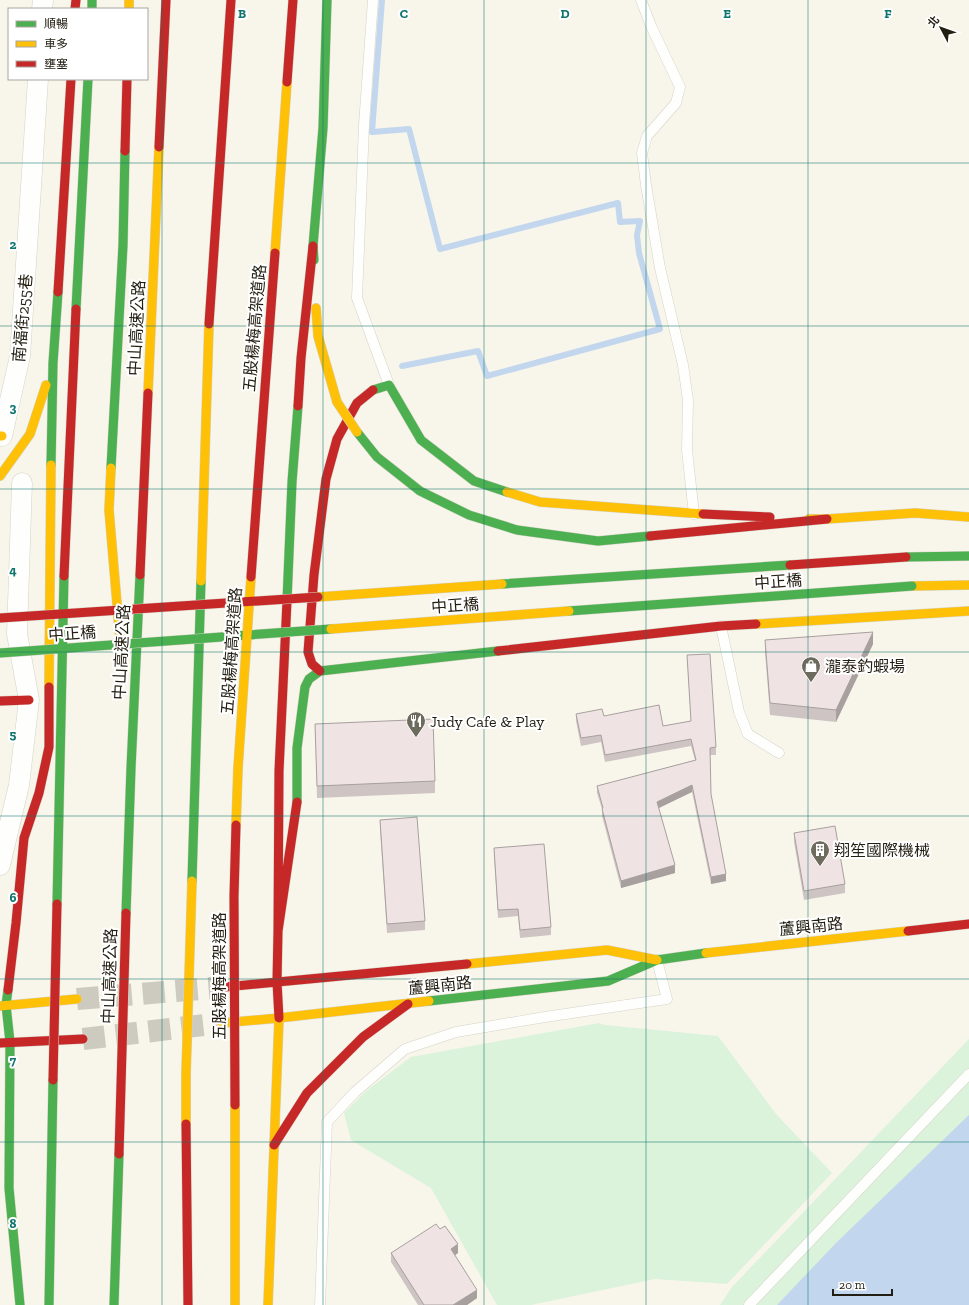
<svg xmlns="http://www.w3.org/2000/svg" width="969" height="1305" viewBox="0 0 969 1305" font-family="'Zilla Slab','Noto Sans TC',serif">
	<rect width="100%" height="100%" fill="#f8f6eb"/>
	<path fill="#dbf2db" d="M 599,1023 L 605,1025 L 718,1036 L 776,1114 L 832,1173 L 727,1284 L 655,1279 L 531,1305 L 497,1305 L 431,1188 L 351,1140 L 344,1113 L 367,1090 L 411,1057 Z
		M 969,1039 L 969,1305 L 720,1305 L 732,1287 Z"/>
	<path fill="#c2d6ed" d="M 969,1115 L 969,1305 L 777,1305 L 837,1242 Z"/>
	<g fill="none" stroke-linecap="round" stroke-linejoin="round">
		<path stroke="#c2d6ed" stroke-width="6" d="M 382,0 L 372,132 L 409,129 L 440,249 L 618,203 L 620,222 L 640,221 L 637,235 L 639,253 L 660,329 L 487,376 L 478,351 L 402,366"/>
		<path stroke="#cdcbc0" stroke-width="22" stroke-dasharray="22 11" stroke-linecap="butt" d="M 77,999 L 225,987
			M 83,1039 L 222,1023"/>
		<g stroke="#d5d2c7" stroke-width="11">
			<path id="lane" d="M 373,0 L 364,125 L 357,298 L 389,385
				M 641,0 L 651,26 L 680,87 L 676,103 L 647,136 L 642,153 L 646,185 L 660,268 L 683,365 L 688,400 L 687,450 L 694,514
				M 721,626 L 739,712 L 748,734 L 779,753
				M 320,1305 L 327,1122 L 355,1092 L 405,1049 L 456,1032 L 545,1017 L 667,999 L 657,960
				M 749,1305 L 969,1074"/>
		</g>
		<g stroke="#d5d2c7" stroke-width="21">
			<path id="street" d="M 42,9 L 43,0
				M 2,436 L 20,356 L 38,79
				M 0,865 L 19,785 L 29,700 L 17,634 L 22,483"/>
		</g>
		<g stroke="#d5d2c7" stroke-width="10">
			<path id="fast" d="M 92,0 L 92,9
				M 314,260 L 313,246 L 323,128 L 327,0
				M 373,390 L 389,385 L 421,440 L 474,481 L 507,492
				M 357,432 L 377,457 L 420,491 L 469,515 L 517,530 L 598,541 L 650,536
				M 51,465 L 53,363 L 58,292
				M 111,468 L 123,245 L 125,151
				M 906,557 L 969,556
				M 287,601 L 292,482 L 298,406
				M 297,802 L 297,748 L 305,687 L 309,679 L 320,671 L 498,651
				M 192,881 L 201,581
				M 126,913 L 131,768 L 140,575
				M 8,990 L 6,1005 L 10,1042 L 9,1188 L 20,1305
				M 429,1001 L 608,981 L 657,960 L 706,953
				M 114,1305 L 119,1154"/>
		</g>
		<g stroke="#d5d2c7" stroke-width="10">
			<path id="slow" d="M 129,0 L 129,9
				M 316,308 L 318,336 L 337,402
				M 148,393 L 159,147
				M 0,436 L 2,436
				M 111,468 L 109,510 L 122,663
				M 0,476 L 30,434 L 46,385
				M 507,492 L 540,502 L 703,514
				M 809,519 L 827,519 L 915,513 L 969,517
				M 201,581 L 209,324
				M 912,586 L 969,585
				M 756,624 L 969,611
				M 49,687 L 51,465
				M 706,953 L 908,931
				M 467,964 L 607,950 L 657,960
				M 0,1006 L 77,999
				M 222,1023 L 279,1018 L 429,1001
				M 186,1124 L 186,1074 L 192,881
				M 268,1305 L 279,1018"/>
		</g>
		<g stroke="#d5d2c7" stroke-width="10">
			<path id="jam" d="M 75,9 L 76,0
				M 159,147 L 166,0
				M 125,151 L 127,79
				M 58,292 L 71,79
				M 209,324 L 231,0
				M 298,406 L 301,358 L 313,246
				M 703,514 L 770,517
				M 650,536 L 827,519
				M 140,575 L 148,393
				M 498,651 L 721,626 L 756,624
				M 320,671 L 312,664 L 308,652 L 314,575 L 326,479 L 337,439 L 357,403 L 373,390
				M 0,701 L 29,700
				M 278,931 L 279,771 L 287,601
				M 908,931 L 969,924
				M 225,987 L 467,964
				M 8,990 L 16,923 L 24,838 L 39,793 L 49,747 L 49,687
				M 279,1018 L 277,982 L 278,931 L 297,802
				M 0,1043 L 83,1039
				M 186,1124 L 188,1305
				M 274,1145 L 307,1093 L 363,1037 L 408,1004
				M 119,1154 L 126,913"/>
		</g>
		<use href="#lane" stroke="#fefefc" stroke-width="10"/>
		<use href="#street" stroke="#fefefc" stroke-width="20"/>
		<use href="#fast" stroke="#4caf50" stroke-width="9"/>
		<use href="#slow" stroke="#ffc107" stroke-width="9"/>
		<use href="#jam" stroke="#c62828" stroke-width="9"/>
		<g stroke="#d5d2c7" stroke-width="10" stroke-linecap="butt">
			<path id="fast-bridge" d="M 76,309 L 88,79
				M 502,584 L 790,565
				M 569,611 L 912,586
				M 0,653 L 331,629
				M 57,904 L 64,576
				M 49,1305 L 53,1080"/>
		</g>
		<g stroke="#d5d2c7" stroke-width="10" stroke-linecap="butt">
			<path id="slow-bridge" d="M 275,253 L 287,82
				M 337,402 L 357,432
				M 318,597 L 502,584
				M 331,629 L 569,611
				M 236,825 L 238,768 L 251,577
				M 235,1305 L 235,1105"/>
		</g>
		<g stroke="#d5d2c7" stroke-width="10" stroke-linecap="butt">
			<path id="jam-bridge" d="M 287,82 L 293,0
				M 790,565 L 906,557
				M 64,576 L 76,309
				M 251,577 L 275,253
				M 0,618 L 318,597
				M 53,1080 L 57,904
				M 235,1105 L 234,896 L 236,825"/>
		</g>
		<use href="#fast-bridge" stroke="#4caf50" stroke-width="9"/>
		<use href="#slow-bridge" stroke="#ffc107" stroke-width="9"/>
		<use href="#jam-bridge" stroke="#c62828" stroke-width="9"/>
	</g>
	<path fill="#cec4c3" d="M 765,640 L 873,644 L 836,722 L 770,715 L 765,652 Z
		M 687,655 L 716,747 L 716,755 L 710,755 L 711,794 L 726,881 L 711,884 L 692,792 L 658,808 L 675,873 L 621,888 L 602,816 L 602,809 L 597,793 L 597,786 L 695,760 L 691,746 L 605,762 L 601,742 L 581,746 L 576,721 L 576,714 L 604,716 L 663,726 L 691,721 Z
		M 315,724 L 435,781 L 435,793 L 317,798 Z
		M 380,820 L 425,921 L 425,930 L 387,933 L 380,829 Z
		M 794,833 L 845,884 L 845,893 L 804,900 L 794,842 Z
		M 494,848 L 551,927 L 551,935 L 520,938 L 518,916 L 498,918 L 494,856 Z
		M 391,1253 L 458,1253 L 455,1255 L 477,1298 L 467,1305 L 418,1305 L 391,1262 Z"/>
	<path fill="#a7a09f" d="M 873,632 L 873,644 L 836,722 L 836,710 Z
		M 692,785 L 692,792 L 657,809 L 657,802 Z
		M 675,865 L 675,873 L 621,888 L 621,881 Z
		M 726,874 L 726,881 L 711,884 L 711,877 Z
		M 458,1244 L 458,1253 L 451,1258 L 451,1249 Z
		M 477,1290 L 477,1298 L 467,1305 L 453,1305 Z"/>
	<path fill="#efe4e3" stroke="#a7a09f" d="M 873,632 L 836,710 L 770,703 L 765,640 Z
		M 710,654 L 716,747 L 710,748 L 711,794 L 726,874 L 711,877 L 692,785 L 657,802 L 675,865 L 621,881 L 602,809 L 603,808 L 597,786 L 696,760 L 691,739 L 605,755 L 601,735 L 581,738 L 576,714 L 602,709 L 604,716 L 659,705 L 663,726 L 691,721 L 687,655 Z
		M 433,719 L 435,781 L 317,786 L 315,724 Z
		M 417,817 L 425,921 L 387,924 L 380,820 Z
		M 835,826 L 845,884 L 804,891 L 794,833 Z
		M 544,844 L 551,927 L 520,930 L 518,909 L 498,910 L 494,848 Z
		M 436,1224 L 440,1229 L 445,1226 L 458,1244 L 451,1249 L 477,1290 L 453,1305 L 424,1305 L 391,1253 Z"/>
	<path fill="none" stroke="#0f766e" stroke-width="1" stroke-opacity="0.55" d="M 162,0 L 162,1305M 323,0 L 323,1305M 484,0 L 484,1305M 646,0 L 646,1305M 808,0 L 808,1305M 0,163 L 969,163M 0,326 L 969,326M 0,489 L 969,489M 0,652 L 969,652M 0,816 L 969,816M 0,979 L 969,979M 0,1142 L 969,1142"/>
	<defs>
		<g id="shop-pin" transform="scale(1)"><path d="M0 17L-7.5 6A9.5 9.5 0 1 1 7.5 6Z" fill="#6d6a5e" stroke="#fff"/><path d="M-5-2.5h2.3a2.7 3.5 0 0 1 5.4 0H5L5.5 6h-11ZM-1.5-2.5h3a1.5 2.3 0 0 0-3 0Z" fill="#fff"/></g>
		<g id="restaurant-pin" transform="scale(1)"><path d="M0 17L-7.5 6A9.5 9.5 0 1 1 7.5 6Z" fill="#6d6a5e" stroke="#fff"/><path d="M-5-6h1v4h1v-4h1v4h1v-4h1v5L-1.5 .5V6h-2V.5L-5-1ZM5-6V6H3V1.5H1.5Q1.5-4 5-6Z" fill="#fff"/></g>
		<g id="building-pin" transform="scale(1)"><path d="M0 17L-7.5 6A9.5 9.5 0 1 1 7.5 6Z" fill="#6d6a5e" stroke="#fff"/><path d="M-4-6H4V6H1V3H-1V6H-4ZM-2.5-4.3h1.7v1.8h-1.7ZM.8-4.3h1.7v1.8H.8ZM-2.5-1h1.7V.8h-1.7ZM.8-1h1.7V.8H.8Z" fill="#fff"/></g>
	</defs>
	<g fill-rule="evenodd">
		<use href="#shop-pin" x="811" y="666"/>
		<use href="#restaurant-pin" x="416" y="721"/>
		<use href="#building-pin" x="820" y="850"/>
	</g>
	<g text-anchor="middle" stroke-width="4" stroke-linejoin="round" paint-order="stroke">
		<g font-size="16" fill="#221e12" stroke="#fff">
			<text transform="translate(22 318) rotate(-85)" y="6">南福街255巷</text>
			<text transform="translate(136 328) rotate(-87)" y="6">中山高速公路</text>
			<text transform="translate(254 328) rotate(-85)" y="6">五股楊梅高架道路</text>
			<text transform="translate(778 581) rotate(-4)" y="6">中正橋</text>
			<text transform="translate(455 605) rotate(-4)" y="6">中正橋</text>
			<text transform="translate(72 633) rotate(-4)" y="6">中正橋</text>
			<text transform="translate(231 651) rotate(-86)" y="6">五股楊梅高架道路</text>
			<text transform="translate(121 652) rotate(-87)" y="6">中山高速公路</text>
			<text transform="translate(811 926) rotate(-6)" y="6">蘆興南路</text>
			<text transform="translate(109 976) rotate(-88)" y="6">中山高速公路</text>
			<text transform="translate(219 976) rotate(-90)" y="6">五股楊梅高架道路</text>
			<text transform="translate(440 985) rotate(-6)" y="6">蘆興南路</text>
		</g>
		<g font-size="16" fill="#221e12" stroke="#fff" text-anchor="start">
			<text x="825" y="672">瀧泰釣蝦場</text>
			<text x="430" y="727">Judy Cafe &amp; Play</text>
			<text x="834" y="856">翔笙國際機械</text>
		</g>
	</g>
	<g font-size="13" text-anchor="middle" font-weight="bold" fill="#0f766e" stroke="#fff" stroke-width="4" stroke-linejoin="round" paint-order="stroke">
		<text x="242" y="18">B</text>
		<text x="404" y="18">C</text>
		<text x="565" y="18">D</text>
		<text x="727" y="18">E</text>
		<text x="888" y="18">F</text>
		<text x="13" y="249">2</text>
		<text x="13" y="412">3</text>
		<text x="13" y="575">4</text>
		<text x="13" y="739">5</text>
		<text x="13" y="902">6</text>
		<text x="13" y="1065">7</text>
		<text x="13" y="1228">8</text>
	</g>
	<rect x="8" y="8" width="140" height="72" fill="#ffffff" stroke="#a7a5a0"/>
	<rect x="16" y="21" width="20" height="6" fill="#4caf50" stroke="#a7a5a0"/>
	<text x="44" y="28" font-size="12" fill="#221e12">順暢</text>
	<rect x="16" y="41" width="20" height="6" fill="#ffc107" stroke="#a7a5a0"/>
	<text x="44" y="48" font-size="12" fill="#221e12">車多</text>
	<rect x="16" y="61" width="20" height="6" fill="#c62828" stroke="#a7a5a0"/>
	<text x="44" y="68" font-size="12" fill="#221e12">壅塞</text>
	<g transform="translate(941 28) rotate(311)" stroke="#ffffff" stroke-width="3" paint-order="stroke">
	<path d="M0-3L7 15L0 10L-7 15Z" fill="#221e12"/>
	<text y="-6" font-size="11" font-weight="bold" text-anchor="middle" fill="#221e12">北</text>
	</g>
	<path d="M833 1289v6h59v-6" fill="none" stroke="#221e12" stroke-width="2"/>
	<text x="839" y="1289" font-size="12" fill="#221e12" stroke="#ffffff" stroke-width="3" paint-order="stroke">20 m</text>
</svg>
